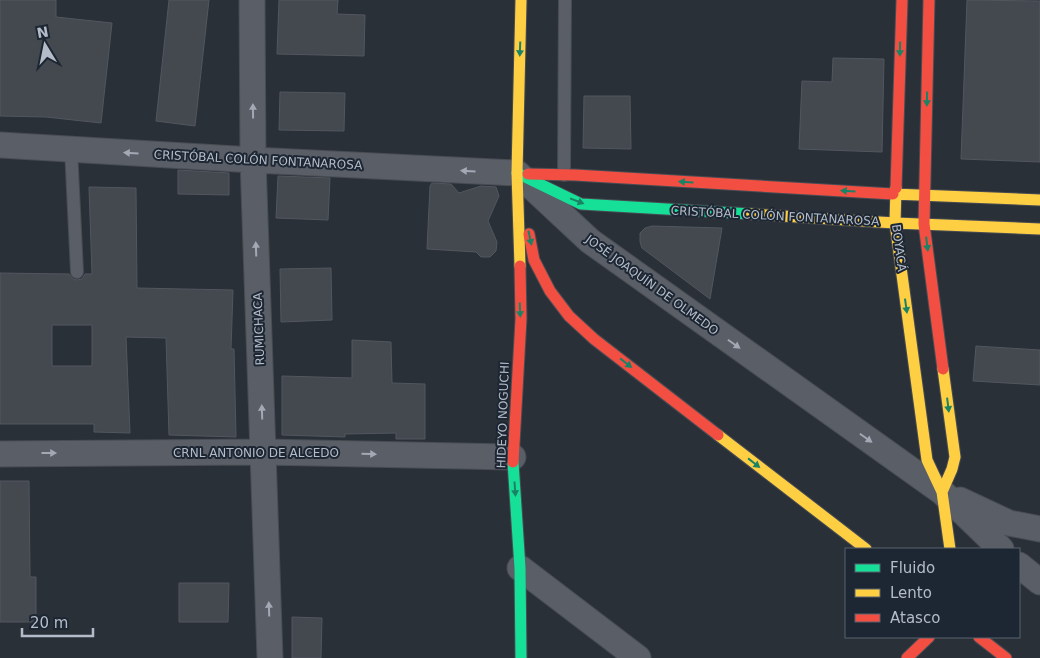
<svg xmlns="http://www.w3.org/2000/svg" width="1040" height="658" viewBox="0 0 1040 658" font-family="'DejaVu Sans',sans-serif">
	<rect width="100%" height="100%" fill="#2a3038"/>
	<path fill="#444950" stroke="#52575f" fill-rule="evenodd" d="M 0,0 L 56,0 L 56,17 L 112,23 L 101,123 L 46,117 L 0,116 Z
		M 169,0 L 209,0 L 195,126 L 156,121 Z
		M 279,0 L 338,0 L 337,14 L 365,15 L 364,56 L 277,54 Z
		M 967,0 L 1040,1 L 1040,162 L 961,159 Z
		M 833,58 L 884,59 L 882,152 L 799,149 L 802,81 L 832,82 Z
		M 280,92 L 345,93 L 344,131 L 279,130 Z
		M 584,96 L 630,96 L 631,149 L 583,148 Z
		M 178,170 L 229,173 L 229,195 L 178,194 Z
		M 278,176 L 330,178 L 328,220 L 276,218 Z
		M 432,183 L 451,184 L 459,193 L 481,186 L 496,187 L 499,196 L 488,221 L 497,242 L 496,251 L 490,257 L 481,257 L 476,252 L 427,249 L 430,186 Z
		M 89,187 L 136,188 L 137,288 L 233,290 L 231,349 L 234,349 L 236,437 L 169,435 L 166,338 L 126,337 L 130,433 L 94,432 L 94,424 L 0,424 L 0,273 L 69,274 L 73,279 L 77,280 L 82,279 L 85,274 L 92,274 ZM 52,325 L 92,325 L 92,366 L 52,366 Z
		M 652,226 L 722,228 L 710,299 L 642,248 L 640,242 L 640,233 L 645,228 Z
		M 331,268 L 332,320 L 281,322 L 280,269 Z
		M 352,340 L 391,342 L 392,383 L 425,384 L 425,439 L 396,439 L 396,433 L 345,434 L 345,437 L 282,435 L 282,376 L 352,378 Z
		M 976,346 L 1040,350 L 1040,385 L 973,381 Z
		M 0,481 L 29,481 L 30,577 L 36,577 L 36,622 L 0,622 Z
		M 179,583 L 229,583 L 228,622 L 179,622 Z
		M 292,617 L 322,618 L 321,658 L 292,658 Z"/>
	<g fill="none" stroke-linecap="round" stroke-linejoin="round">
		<g stroke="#484c53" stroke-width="14">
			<path id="lane" d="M 71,149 L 77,272
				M 564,175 L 565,0"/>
		</g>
		<g stroke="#484c53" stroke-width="27">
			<path id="street" d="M 252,0 L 253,160 L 270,658
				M 0,145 L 253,160 L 517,173 L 590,241 L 942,492 L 1001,549
				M 0,454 L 264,452 L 513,457
				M 960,500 L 1009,523 L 1040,529
				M 1019,565 L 1040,582
				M 520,568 L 638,658"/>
		</g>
		<g stroke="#484c53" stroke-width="13">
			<path id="fast" d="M 517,173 L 581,204 L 751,214
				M 513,462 L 520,568 L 521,658"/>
		</g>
		<g stroke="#484c53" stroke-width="13">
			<path id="slow" d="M 896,188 L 895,223 L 927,460 L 942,492 L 950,549
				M 893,194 L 1040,200
				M 751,214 L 895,223 L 1040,229
				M 520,266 L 517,173 L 521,0
				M 718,435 L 866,549
				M 942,492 L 952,469 L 955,457 L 943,369"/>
		</g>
		<g stroke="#484c53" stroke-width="13">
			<path id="jam" d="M 929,0 L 924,224 L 943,369
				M 528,174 L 575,175 L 893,194
				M 896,188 L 902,0
				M 529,234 L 534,260 L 550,291 L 569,316 L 594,339 L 718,435
				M 513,462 L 521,319 L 520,266
				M 979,637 L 1006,658
				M 907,658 L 929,637"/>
		</g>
		<use href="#lane" stroke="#5a5e66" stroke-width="12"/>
		<use href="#street" stroke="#5a5e66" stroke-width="25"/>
		<use href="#fast" stroke="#16e098" stroke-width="11"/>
		<use href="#slow" stroke="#ffcf43" stroke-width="11"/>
		<use href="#jam" stroke="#f24e42" stroke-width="11"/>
	</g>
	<defs><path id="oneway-solid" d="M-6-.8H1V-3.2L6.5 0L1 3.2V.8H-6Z" transform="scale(1.25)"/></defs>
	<g fill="#1a8366">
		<use href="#oneway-solid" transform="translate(520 49) rotate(92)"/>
		<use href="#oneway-solid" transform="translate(900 49) rotate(91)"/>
		<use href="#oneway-solid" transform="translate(927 99) rotate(91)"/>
		<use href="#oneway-solid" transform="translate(686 182) rotate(-177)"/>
		<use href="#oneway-solid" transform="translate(848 191) rotate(-177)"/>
		<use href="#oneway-solid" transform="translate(577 201) rotate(21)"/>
		<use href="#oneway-solid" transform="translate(530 238) rotate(78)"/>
		<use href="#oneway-solid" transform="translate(927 244) rotate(83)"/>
		<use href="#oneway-solid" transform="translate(906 306) rotate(82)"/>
		<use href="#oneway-solid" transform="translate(520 310) rotate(88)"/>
		<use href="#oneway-solid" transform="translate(626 363) rotate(38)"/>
		<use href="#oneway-solid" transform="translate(948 405) rotate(83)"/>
		<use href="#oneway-solid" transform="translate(754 463) rotate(38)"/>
		<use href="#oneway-solid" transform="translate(515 489) rotate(86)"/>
	</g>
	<g fill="#a2a9b5">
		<use href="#oneway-solid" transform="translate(253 111) rotate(-91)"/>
		<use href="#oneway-solid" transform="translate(131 153) rotate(-177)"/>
		<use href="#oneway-solid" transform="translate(468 171) rotate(-177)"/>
		<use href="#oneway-solid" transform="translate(256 249) rotate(-92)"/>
		<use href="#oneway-solid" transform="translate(734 344) rotate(35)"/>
		<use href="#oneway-solid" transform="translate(262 412) rotate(-92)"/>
		<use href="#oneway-solid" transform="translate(866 438) rotate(35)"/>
		<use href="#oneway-solid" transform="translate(49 453)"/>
		<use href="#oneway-solid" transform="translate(369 454) rotate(1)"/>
		<use href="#oneway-solid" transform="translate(269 609) rotate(-92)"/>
	</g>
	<g text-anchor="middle" stroke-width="4" stroke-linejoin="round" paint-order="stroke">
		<g font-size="12" fill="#b4bcc9" stroke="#1d2633">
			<text transform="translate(258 160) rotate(3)" y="4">CRISTÓBAL COLÓN FONTANAROSA</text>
			<text transform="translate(775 216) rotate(3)" y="4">CRISTÓBAL COLÓN FONTANAROSA</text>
			<text transform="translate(899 248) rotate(83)" y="4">BOYACÁ</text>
			<text transform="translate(652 285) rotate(36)" y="4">JOSÉ JOAQUÍN DE OLMEDO</text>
			<text transform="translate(259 329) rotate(-92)" y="4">RUMICHACA</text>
			<text transform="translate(503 415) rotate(-88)" y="4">HIDEYO NOGUCHI</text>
			<text x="256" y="457">CRNL ANTONIO DE ALCEDO</text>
		</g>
	</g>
	<rect x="845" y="548" width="175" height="90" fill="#1d2633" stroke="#59626f"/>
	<rect x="855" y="564" width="25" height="8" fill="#16e098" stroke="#59626f"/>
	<text x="890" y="573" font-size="15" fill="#b4bcc9">Fluido</text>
	<rect x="855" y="589" width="25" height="8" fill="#ffcf43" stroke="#59626f"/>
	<text x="890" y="598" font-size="15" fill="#b4bcc9">Lento</text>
	<rect x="855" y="614" width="25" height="8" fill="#f24e42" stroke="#59626f"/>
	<text x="890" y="623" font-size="15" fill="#b4bcc9">Atasco</text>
	<g transform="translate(45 45) rotate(350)" stroke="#1d2633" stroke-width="4" paint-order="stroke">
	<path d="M0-4L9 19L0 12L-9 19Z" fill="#b4bcc9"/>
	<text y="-8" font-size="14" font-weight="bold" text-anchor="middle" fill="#b4bcc9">N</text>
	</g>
	<path d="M22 628v8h71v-8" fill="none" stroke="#b4bcc9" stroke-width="2.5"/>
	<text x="30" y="628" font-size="15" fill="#b4bcc9" stroke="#1d2633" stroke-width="4" paint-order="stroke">20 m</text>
</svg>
